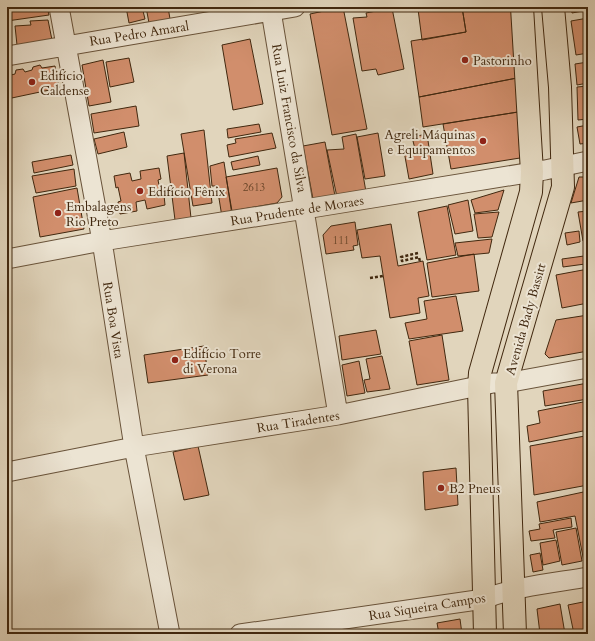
<svg xmlns="http://www.w3.org/2000/svg" width="595" height="641" viewBox="0 0 595 641" font-family="Cardo,serif">
	<rect width="100%" height="100%" fill="#e1d5bc"/>
	<filter id="stains"><feTurbulence type="fractalNoise" baseFrequency=".005" numOctaves="4"/><feColorMatrix values="0 0 0 0 .2 0 0 0 0 .09 0 0 0 0 .02 0 0 0 .5 -.17"/></filter>
	<radialGradient id="worn" r=".72"><stop offset=".6" stop-color="#630" stop-opacity="0"/><stop offset="1" stop-color="#630" stop-opacity=".3"/></radialGradient>
	<path fill="#d18e6c" stroke="#41280f" d="M 7,7 L 47,7 L 49,15 L 7,21 Z
		M 126,7 L 142,7 L 145,19 L 129,23 Z
		M 146,7 L 168,7 L 170,19 L 149,23 Z
		M 343,7 L 367,129 L 332,135 L 310,14 Z
		M 432,7 L 462,7 L 466,32 L 422,40 L 418,9 Z
		M 462,7 L 514,7 L 517,78 L 419,97 L 411,41 L 466,32 Z
		M 571,7 L 588,7 L 588,10 L 572,13 Z
		M 392,8 L 404,69 L 378,75 L 376,69 L 362,71 L 353,18 L 367,17 L 366,13 Z
		M 588,18 L 588,53 L 576,55 L 571,21 Z
		M 48,20 L 52,40 L 17,45 L 15,26 L 31,25 L 30,21 Z
		M 250,39 L 263,104 L 233,110 L 222,45 Z
		M 129,58 L 134,82 L 110,87 L 106,62 Z
		M 103,60 L 111,102 L 89,106 L 82,65 Z
		M 588,62 L 588,83 L 577,85 L 575,64 Z
		M 40,65 L 42,68 L 55,66 L 59,88 L 7,99 L 7,76 L 15,74 L 16,70 L 23,69 L 25,72 L 32,70 L 33,67 Z
		M 517,78 L 518,112 L 423,127 L 419,97 Z
		M 588,86 L 588,119 L 578,120 L 577,87 Z
		M 136,106 L 139,126 L 94,133 L 91,114 Z
		M 518,112 L 520,158 L 451,169 L 443,124 Z
		M 259,124 L 261,132 L 228,138 L 227,129 Z
		M 588,125 L 588,143 L 580,144 L 577,127 Z
		M 204,130 L 212,203 L 193,206 L 181,134 Z
		M 124,132 L 127,147 L 98,154 L 94,139 Z
		M 272,133 L 276,148 L 229,157 L 227,145 L 236,143 L 235,139 Z
		M 378,133 L 385,176 L 365,179 L 357,137 Z
		M 356,134 L 366,192 L 337,197 L 327,150 L 344,149 L 342,137 Z
		M 427,134 L 433,174 L 409,179 L 404,151 L 415,149 L 412,137 Z
		M 325,142 L 335,196 L 313,199 L 303,146 Z
		M 184,153 L 191,218 L 175,220 L 167,156 Z
		M 71,155 L 73,165 L 34,173 L 32,162 Z
		M 258,156 L 260,165 L 233,170 L 231,162 Z
		M 224,162 L 232,215 L 222,217 L 217,186 L 212,186 L 210,166 Z
		M 159,168 L 161,179 L 158,180 L 161,195 L 164,195 L 165,205 L 147,209 L 145,200 L 136,202 L 137,211 L 120,214 L 118,202 L 121,201 L 118,187 L 116,188 L 114,176 L 130,173 L 132,181 L 141,179 L 140,171 Z
		M 277,168 L 282,197 L 277,203 L 232,211 L 226,177 Z
		M 74,169 L 76,186 L 36,193 L 32,176 Z
		M 579,177 L 586,177 L 588,200 L 571,203 Z
		M 77,188 L 84,229 L 40,237 L 33,197 Z
		M 504,190 L 498,210 L 475,213 L 471,200 Z
		M 468,200 L 473,231 L 455,234 L 448,205 Z
		M 447,206 L 456,255 L 427,260 L 418,212 Z
		M 588,211 L 588,240 L 583,241 L 578,212 Z
		M 499,212 L 492,237 L 478,238 L 474,214 Z
		M 355,222 L 358,245 L 353,246 L 354,250 L 326,254 L 323,235 L 331,226 Z
		M 391,224 L 398,266 L 423,261 L 429,296 L 418,298 L 420,313 L 390,318 L 380,256 L 362,258 L 357,230 Z
		M 579,231 L 580,242 L 567,245 L 565,233 Z
		M 492,239 L 489,253 L 458,256 L 455,243 Z
		M 585,244 L 588,244 L 588,258 L 587,258 Z
		M 474,254 L 479,291 L 432,297 L 427,263 Z
		M 584,256 L 585,264 L 563,267 L 562,259 Z
		M 588,269 L 588,303 L 562,308 L 556,275 Z
		M 456,296 L 463,331 L 409,339 L 405,323 L 427,319 L 424,301 Z
		M 588,315 L 588,351 L 549,358 L 545,354 L 556,320 Z
		M 376,330 L 381,354 L 342,360 L 339,336 Z
		M 442,335 L 449,380 L 417,385 L 409,341 Z
		M 204,346 L 208,375 L 148,383 L 144,355 Z
		M 382,356 L 390,389 L 367,392 L 364,380 L 370,379 L 366,359 Z
		M 359,361 L 365,393 L 347,396 L 342,365 Z
		M 588,383 L 588,399 L 545,406 L 543,391 Z
		M 588,401 L 588,430 L 529,442 L 527,426 L 540,423 L 538,411 Z
		M 585,436 L 588,459 L 588,485 L 534,495 L 530,446 Z
		M 191,444 L 198,446 L 209,495 L 184,500 L 173,452 L 191,448 Z
		M 456,468 L 458,505 L 425,510 L 423,472 Z
		M 588,491 L 588,562 L 584,562 L 575,516 L 540,522 L 537,502 Z
		M 571,518 L 572,527 L 553,530 L 555,538 L 531,541 L 529,531 L 540,529 L 539,524 Z
		M 576,528 L 582,561 L 562,565 L 556,532 Z
		M 556,540 L 560,561 L 543,565 L 540,543 Z
		M 540,553 L 543,570 L 533,572 L 530,555 Z
		M 588,601 L 588,634 L 574,634 L 568,605 Z
		M 560,604 L 565,634 L 540,634 L 537,609 Z
		M 460,619 L 462,634 L 439,634 L 437,623 Z"/>
	<g fill="none" stroke-linecap="round" stroke-linejoin="round">
		<g stroke="#69533a" stroke-width="21">
			<path id="minor" d="M 59,7 L 102,241 L 134,447 L 170,634
				M 271,11 L 338,415
				M 7,56 L 295,7
				M 7,259 L 102,241 L 305,209 L 545,170 L 588,161
				M 7,472 L 134,447 L 338,415 L 493,383 L 506,383 L 588,368
				M 240,634 L 484,599 C 517,586 553,583 588,577"/>
		</g>
		<g stroke="#41280f" stroke-width="24">
			<path id="major" d="M 485,634 L 479,387 L 480,373 L 531,192 L 532,172 L 522,7
				M 515,634 L 506,383 L 563,187 L 560,87 L 553,7"/>
		</g>
		<path stroke="#41280f" stroke-width="2.5" stroke-dasharray="3 2" stroke-linecap="butt" d="M 418,253 L 401,257 L 402,261 L 419,257 L 420,262
			M 370,278 L 383,276"/>
		<use href="#minor" stroke="#ece4d3" stroke-width="19"/>
		<use href="#major" stroke="#e1d5bc" stroke-width="22"/>
	</g>
	<g fill="#8f2418" stroke="#ece4d3" stroke-width="1.5">
		<circle cx="465" cy="60" r="4"/>
		<circle cx="32" cy="82" r="4"/>
		<circle cx="483" cy="141" r="4"/>
		<circle cx="140" cy="191" r="4"/>
		<circle cx="58" cy="213" r="4"/>
		<circle cx="175" cy="360" r="4"/>
		<circle cx="441" cy="488" r="4"/>
	</g>
	<g text-anchor="middle" stroke-width="4" stroke-linejoin="round" paint-order="stroke">
		<g font-size="11" fill="#654226">
			<text x="254" y="191">2613</text>
			<text x="341" y="244">111</text>
		</g>
		<g font-size="13" fill="#41280f" stroke="#ece4d3">
			<text transform="translate(139 33) rotate(-9)" y="5">Rua Pedro Amaral</text>
			<text transform="translate(290 118) rotate(80)" y="5">Rua Luiz Francisco da Silva</text>
			<text transform="translate(297 210) rotate(-9)" y="5">Rua Prudente de Moraes</text>
			<text transform="translate(525 319) rotate(-74)" y="5">Avenida Bady Bassitt</text>
			<text transform="translate(114 320) rotate(81)" y="5">Rua Boa Vista</text>
			<text transform="translate(298 421) rotate(-9)" y="5">Rua Tiradentes</text>
			<text transform="translate(427 606) rotate(-9)" y="5">Rua Siqueira Campos</text>
		</g>
		<g font-size="13" fill="#41280f" stroke="#ece4d3" text-anchor="start">
			<text x="473" y="65">Pastorinho</text>
			<text x="40" y="80">Edifício<tspan x="40" dy="15">Caldense</tspan></text>
			<text x="475" y="139" text-anchor="end">Agreli Máquinas<tspan x="475" dy="15">e Equipamentos</tspan></text>
			<text x="148" y="196">Edifício Fênix</text>
			<text x="66" y="211">Embalagens<tspan x="66" dy="15">Rio Preto</tspan></text>
			<text x="183" y="358">Edifício Torre<tspan x="183" dy="15">di Verona</tspan></text>
			<text x="449" y="493">B2 Pneus</text>
		</g>
	</g>
	<rect width="595" height="641" fill="none" stroke="#e1d5bc" stroke-width="24"/>
	<rect x="8" y="8" width="579" height="625" fill="none" stroke="#41280f" stroke-width="2"/>
	<rect x="12" y="12" width="571" height="617" fill="none" stroke="#41280f"/>
	<rect width="100%" height="100%" filter="url(#stains)"/>
	<rect width="100%" height="100%" fill="url(#worn)"/>
</svg>
